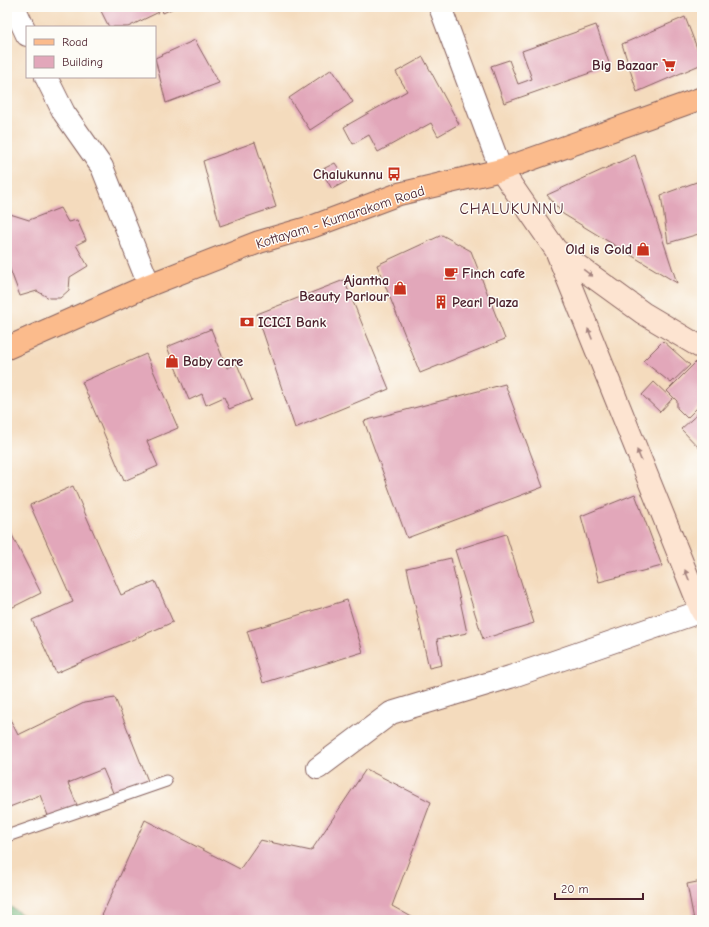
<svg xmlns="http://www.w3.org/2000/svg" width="709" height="927" viewBox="0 0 709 927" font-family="'Comic Neue',sans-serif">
	<rect width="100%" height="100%" fill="#fdfcf7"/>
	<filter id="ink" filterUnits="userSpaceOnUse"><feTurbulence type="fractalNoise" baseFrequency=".025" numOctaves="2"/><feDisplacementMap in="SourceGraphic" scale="8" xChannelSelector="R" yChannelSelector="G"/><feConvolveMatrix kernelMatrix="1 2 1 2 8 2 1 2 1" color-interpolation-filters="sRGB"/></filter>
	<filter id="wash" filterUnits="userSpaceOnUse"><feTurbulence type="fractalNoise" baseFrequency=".012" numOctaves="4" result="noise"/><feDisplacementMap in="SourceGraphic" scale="16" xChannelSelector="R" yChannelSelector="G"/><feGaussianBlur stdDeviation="0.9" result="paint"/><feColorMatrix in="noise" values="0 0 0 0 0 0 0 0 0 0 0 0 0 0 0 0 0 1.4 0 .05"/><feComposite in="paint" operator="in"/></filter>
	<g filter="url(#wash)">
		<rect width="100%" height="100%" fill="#f4dbbd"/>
		<path fill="#6fb378" stroke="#5c6952" d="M 7,904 L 30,920 L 7,920 Z"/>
		<g id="blocks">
			<path fill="#e2a7ba" d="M 99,7 L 157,7 L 159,12 L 128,27 L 109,27 Z
				M 161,7 L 176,7 L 163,13 Z
				M 685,17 L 702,61 L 702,64 L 637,92 L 622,44 Z
				M 596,25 L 610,66 L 504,103 L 491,66 L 509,60 L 518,84 L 532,79 L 522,51 Z
				M 195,40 L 219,83 L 166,103 L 155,58 Z
				M 423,57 L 459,124 L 438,136 L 431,123 L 378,152 L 369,135 L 353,144 L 344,127 L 407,91 L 396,72 Z
				M 332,69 L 353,102 L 310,130 L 289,98 Z
				M 255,142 L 276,207 L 220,226 L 203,161 Z
				M 635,155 L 677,283 L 563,214 L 547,195 Z
				M 335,163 L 347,181 L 332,189 L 321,170 Z
				M 702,180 L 702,233 L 668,243 L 661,195 Z
				M 60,208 L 68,222 L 77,220 L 86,240 L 76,245 L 88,266 L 70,277 L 69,290 L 60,298 L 49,298 L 37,291 L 20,296 L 7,261 L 7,213 L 29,220 Z
				M 442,235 L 471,251 L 505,339 L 420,373 L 377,265 Z
				M 344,280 L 389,389 L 295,428 L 257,314 Z
				M 211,329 L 227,368 L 237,364 L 252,400 L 229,409 L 224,397 L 206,405 L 202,394 L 189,400 L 167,347 Z
				M 663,341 L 690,365 L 671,383 L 643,361 Z
				M 146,354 L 178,428 L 147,441 L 158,466 L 124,481 L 82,382 Z
				M 697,361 L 702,365 L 702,403 L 687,418 L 677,408 L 677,401 L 667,391 Z
				M 654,382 L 672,399 L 660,412 L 642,395 Z
				M 505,384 L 543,487 L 407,538 L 364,421 Z
				M 702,410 L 702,451 L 681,429 Z
				M 73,486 L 121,595 L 155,581 L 173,622 L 56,673 L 32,620 L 73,602 L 30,505 Z
				M 635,494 L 662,566 L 599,582 L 581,516 Z
				M 7,525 L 41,593 L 7,610 Z
				M 506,534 L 534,623 L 483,639 L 455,550 Z
				M 451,558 L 467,633 L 437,639 L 442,665 L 429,668 L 407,568 Z
				M 347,600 L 363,652 L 263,683 L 247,631 Z
				M 115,698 L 148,781 L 114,795 L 103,769 L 68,783 L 81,815 L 52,826 L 40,795 L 7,808 L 7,716 L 8,715 L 18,735 L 84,703 Z
				M 366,769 L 431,802 L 392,906 L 417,920 L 100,920 L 145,820 L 240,869 L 260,840 L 311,851 Z
				M 702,881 L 702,919 L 694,920 L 687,884 Z"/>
		</g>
	</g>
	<g filter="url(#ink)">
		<use href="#blocks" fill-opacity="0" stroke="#86615e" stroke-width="1"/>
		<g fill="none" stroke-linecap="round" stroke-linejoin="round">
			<g stroke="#86615e" stroke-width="13">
				<path id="lane" d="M 7,836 L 166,781"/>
			</g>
			<g stroke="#86615e" stroke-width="24">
				<path id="street" d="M 14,7 L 27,35
					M 440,7 L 501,170
					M 46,77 L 64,113 L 102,167 L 149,285
					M 318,768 L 391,713 L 510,677 L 702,611"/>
			</g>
			<g stroke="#86615e" stroke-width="24">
				<path id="secondary" d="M 501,170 L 556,250 L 643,313 L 702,348
					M 556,250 L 702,612"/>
			</g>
			<g stroke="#86615e" stroke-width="24">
				<path id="primary" d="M 7,348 L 149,285 L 259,242 L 314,226 L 399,194 L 501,170 L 702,98"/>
			</g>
			<use href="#lane" stroke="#fff" stroke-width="11"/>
			<use href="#street" stroke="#fff" stroke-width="22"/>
			<use href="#secondary" stroke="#fde4d1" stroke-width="22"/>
			<use href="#primary" stroke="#fbbb8c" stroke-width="22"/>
		</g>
		<defs><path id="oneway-solid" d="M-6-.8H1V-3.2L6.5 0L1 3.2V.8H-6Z"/></defs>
		<g fill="#a4827e">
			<use href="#oneway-solid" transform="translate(588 273) rotate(36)"/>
			<use href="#oneway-solid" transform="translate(590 334) rotate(-112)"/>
			<use href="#oneway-solid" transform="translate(639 455) rotate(-112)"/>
			<use href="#oneway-solid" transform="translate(687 575) rotate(-112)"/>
		</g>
	</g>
	<defs>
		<g id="supermarket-bare" transform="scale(1.08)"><path d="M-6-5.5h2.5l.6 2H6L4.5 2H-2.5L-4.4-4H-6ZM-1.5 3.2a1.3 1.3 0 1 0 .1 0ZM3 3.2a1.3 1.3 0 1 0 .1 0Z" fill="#c8321e" stroke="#fdfcf7" stroke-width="2.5" paint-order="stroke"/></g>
		<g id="bus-bare" transform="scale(1.08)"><path d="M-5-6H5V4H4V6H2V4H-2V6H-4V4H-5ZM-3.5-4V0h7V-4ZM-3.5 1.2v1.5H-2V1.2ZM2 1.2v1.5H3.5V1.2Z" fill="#c8321e" stroke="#fdfcf7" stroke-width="2.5" paint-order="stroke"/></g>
		<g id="shop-bare" transform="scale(1.08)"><path d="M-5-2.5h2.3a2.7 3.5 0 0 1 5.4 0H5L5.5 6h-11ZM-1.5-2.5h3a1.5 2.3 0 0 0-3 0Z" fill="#c8321e" stroke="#fdfcf7" stroke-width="2.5" paint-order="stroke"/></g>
		<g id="cafe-bare" transform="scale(1.08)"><path d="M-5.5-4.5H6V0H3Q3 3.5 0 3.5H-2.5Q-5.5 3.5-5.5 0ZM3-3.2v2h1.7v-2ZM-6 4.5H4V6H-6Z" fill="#c8321e" stroke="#fdfcf7" stroke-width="2.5" paint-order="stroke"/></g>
		<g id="building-bare" transform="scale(1.08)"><path d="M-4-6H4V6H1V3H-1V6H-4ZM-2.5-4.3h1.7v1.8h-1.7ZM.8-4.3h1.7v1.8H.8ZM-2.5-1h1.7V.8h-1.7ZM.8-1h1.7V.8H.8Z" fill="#c8321e" stroke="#fdfcf7" stroke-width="2.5" paint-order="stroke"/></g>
		<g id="bank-bare" transform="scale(1.08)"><path d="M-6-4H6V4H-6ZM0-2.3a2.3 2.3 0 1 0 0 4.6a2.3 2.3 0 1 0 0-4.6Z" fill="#c8321e" stroke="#fdfcf7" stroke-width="2.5" paint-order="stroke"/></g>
	</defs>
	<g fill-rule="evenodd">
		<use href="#supermarket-bare" x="669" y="65"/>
		<use href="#bus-bare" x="394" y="174"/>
		<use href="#shop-bare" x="643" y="249"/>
		<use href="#cafe-bare" x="451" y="273"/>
		<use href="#shop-bare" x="400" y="288"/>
		<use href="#building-bare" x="441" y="302"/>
		<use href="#bank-bare" x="247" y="322"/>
		<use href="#shop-bare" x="172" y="361"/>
	</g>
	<g text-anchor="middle" stroke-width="3" stroke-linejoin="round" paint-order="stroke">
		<g font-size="14" font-weight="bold" fill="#4a1f2b" stroke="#fdfcf7" text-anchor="end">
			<text x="658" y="70">Big Bazaar</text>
			<text x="383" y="179">Chalukunnu</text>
			<text x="632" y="254">Old is Gold</text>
			<text x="462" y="278" text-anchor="start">Finch cafe</text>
			<text x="389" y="285">Ajantha<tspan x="389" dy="16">Beauty Parlour</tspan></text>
			<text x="452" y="307" text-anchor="start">Pearl Plaza</text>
			<text x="258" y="327" text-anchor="start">ICICI Bank</text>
			<text x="183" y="366" text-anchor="start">Baby care</text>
		</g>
		<g font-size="14" fill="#4a1f2b" stroke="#fdfcf7">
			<text transform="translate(340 217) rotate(-18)" y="5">Kottayam - Kumarakom Road</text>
		</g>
		<g font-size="15" letter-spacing="1" fill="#4a1f2b" stroke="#fdfcf7">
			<text x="512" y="214">CHALUKUNNU</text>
		</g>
	</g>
	<rect width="709" height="927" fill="none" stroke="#fdfcf7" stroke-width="24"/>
	<rect x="26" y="26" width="130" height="52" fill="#fdfcf7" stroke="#b5a4a5"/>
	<rect x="34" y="39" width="20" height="6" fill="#fbbb8c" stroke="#b5a4a5"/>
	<text x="62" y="46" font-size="12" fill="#4a1f2b">Road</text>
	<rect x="34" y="56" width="20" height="12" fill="#e2a7ba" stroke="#b5a4a5"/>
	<text x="62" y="66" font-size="12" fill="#4a1f2b">Building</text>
	<path d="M555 893v6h88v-6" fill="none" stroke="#4a1f2b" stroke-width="2"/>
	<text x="561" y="893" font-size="12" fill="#4a1f2b" stroke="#fdfcf7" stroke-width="3" paint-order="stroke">20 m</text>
</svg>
